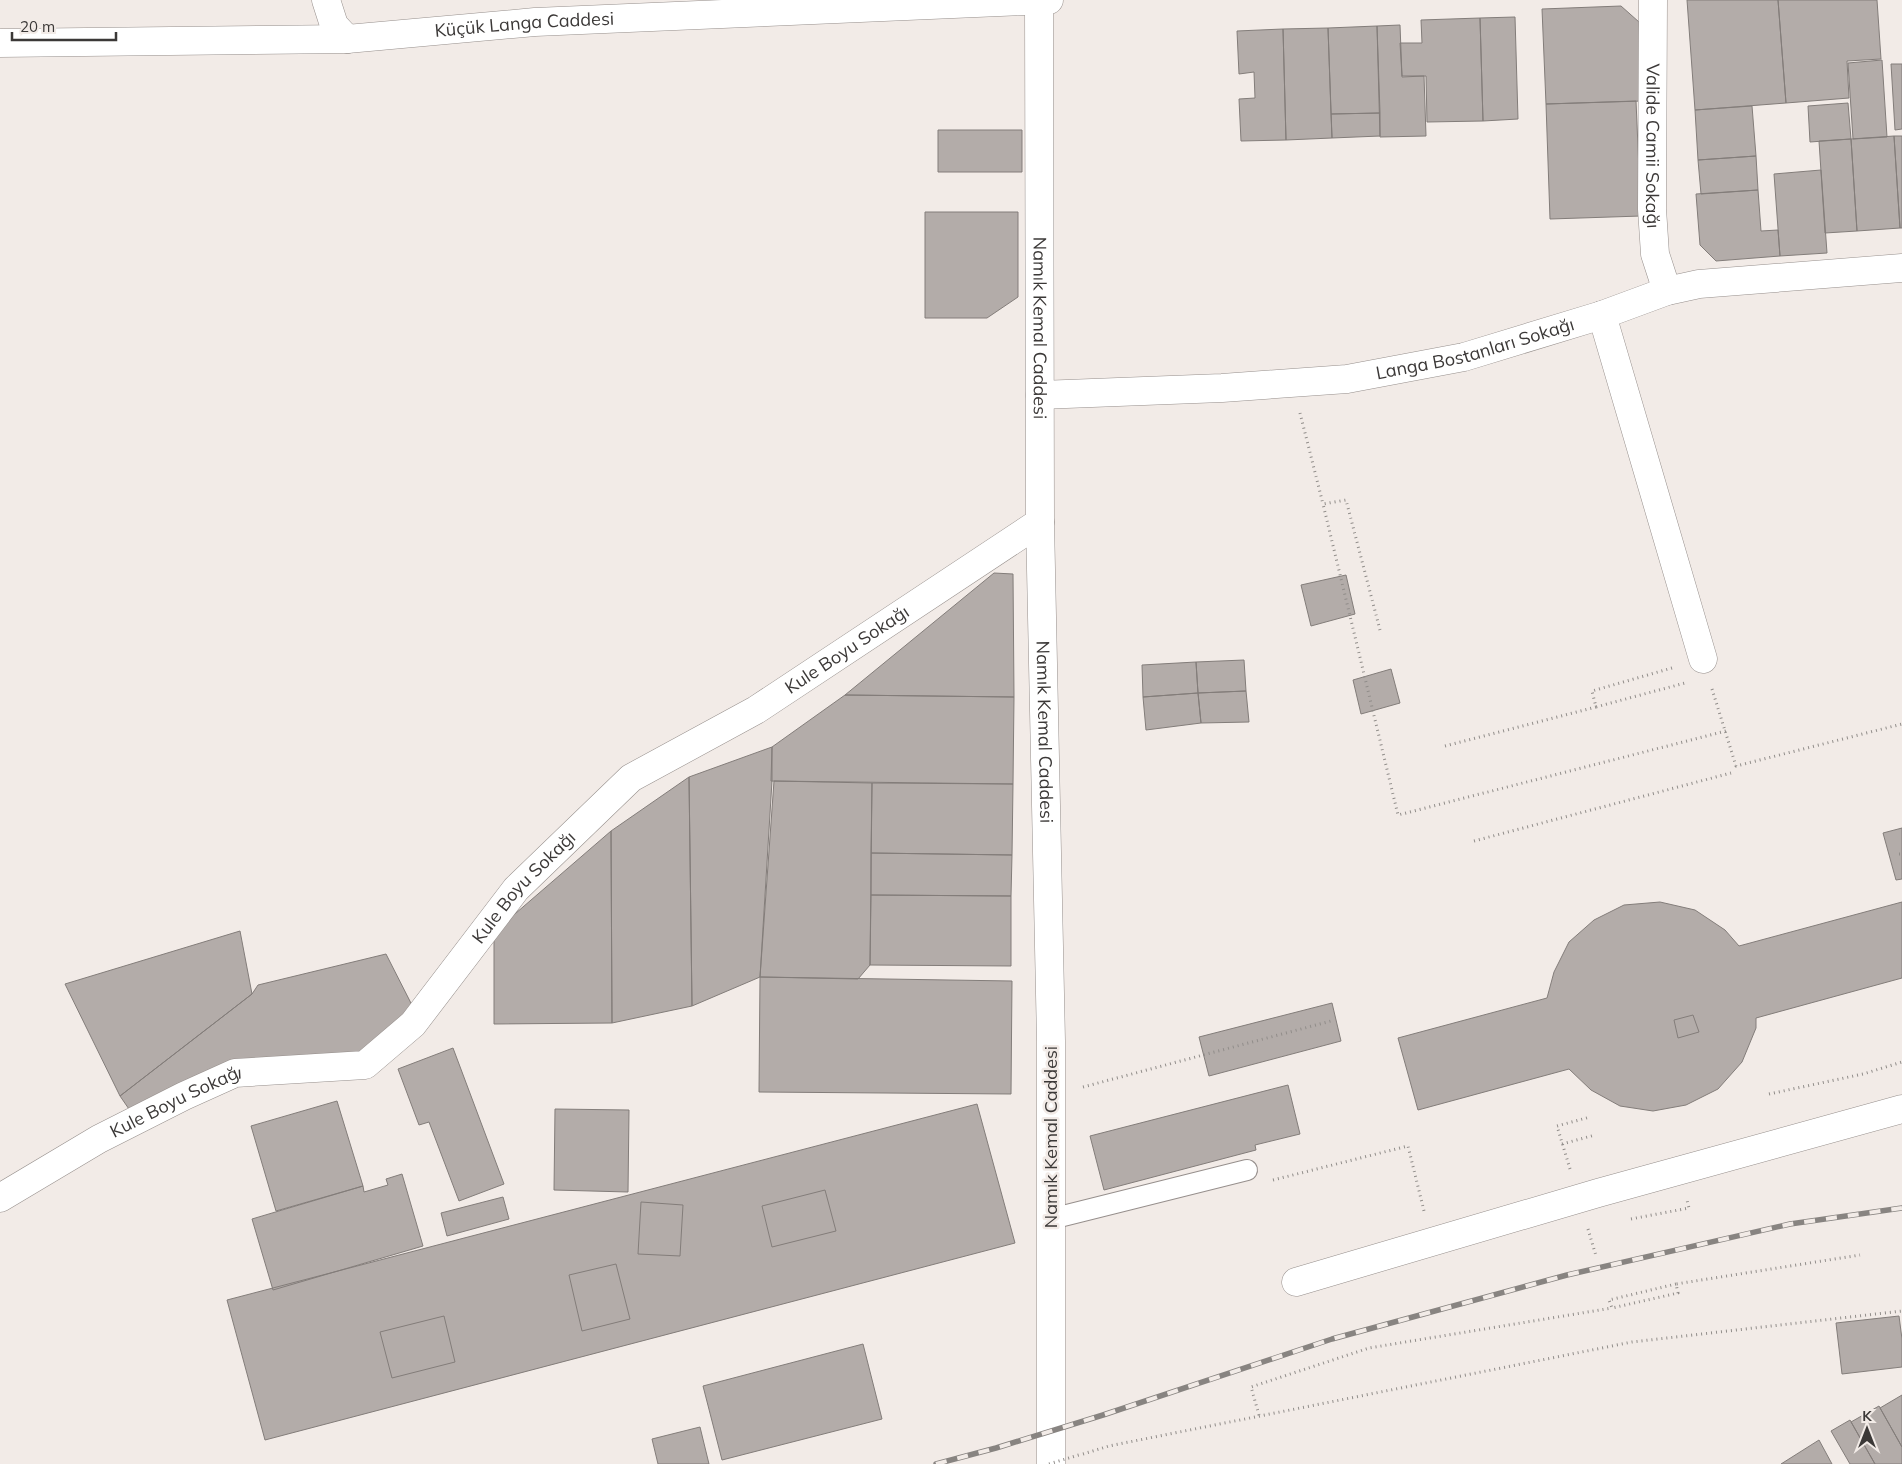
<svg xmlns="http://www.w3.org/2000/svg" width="1902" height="1464" viewBox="0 0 1902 1464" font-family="Mulish,sans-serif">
	<rect width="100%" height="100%" fill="#f2ebe7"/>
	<path fill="#b3aca9" stroke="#837d7a" d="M 1687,0 L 1778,0 L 1786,103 L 1695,110 Z
		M 1778,0 L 1877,0 L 1881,59 L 1847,61 L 1849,98 L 1786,103 Z
		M 1621,6 L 1639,22 L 1642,101 L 1546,104 L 1542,9 Z
		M 1515,17 L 1518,119 L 1483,121 L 1480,18 Z
		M 1480,18 L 1483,121 L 1427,122 L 1426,76 L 1402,76 L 1400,43 L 1422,43 L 1421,20 Z
		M 1400,25 L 1402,77 L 1424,76 L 1426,136 L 1380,137 L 1377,26 Z
		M 1377,26 L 1380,113 L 1331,114 L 1328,28 Z
		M 1328,28 L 1332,138 L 1286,140 L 1283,29 Z
		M 1283,29 L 1286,140 L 1241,141 L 1239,99 L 1255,98 L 1254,72 L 1239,74 L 1237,31 Z
		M 1882,60 L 1887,137 L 1853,139 L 1848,63 Z
		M 1891,64 L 1902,64 L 1902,129 L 1895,130 Z
		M 1636,101 L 1641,216 L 1550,219 L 1546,104 Z
		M 1848,103 L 1851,139 L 1810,142 L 1808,106 Z
		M 1752,106 L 1756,156 L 1698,160 L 1695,110 Z
		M 1380,113 L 1380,136 L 1332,138 L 1331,114 Z
		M 938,130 L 1022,130 L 1022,172 L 938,172 Z
		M 1894,136 L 1902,136 L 1902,228 L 1900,228 Z
		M 1894,136 L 1900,228 L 1857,231 L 1851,139 Z
		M 1851,139 L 1857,231 L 1825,233 L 1819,141 Z
		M 1756,156 L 1758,190 L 1701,194 L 1698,160 Z
		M 1821,170 L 1827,253 L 1780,256 L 1774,174 Z
		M 1758,190 L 1761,231 L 1778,230 L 1780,256 L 1716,261 L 1700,245 L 1696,194 Z
		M 925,212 L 1018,212 L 1018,297 L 987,318 L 925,318 Z
		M 994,573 L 1013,574 L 1014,697 L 845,695 Z
		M 1346,575 L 1355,614 L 1311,626 L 1301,585 Z
		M 1244,660 L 1246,691 L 1198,693 L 1196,662 Z
		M 1196,662 L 1198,693 L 1143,697 L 1142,665 Z
		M 1391,669 L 1400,703 L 1361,714 L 1353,680 Z
		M 1246,691 L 1249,722 L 1201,723 L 1198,693 Z
		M 1198,693 L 1201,723 L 1146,730 L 1143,697 Z
		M 845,695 L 1014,697 L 1013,784 L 771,781 L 772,747 Z
		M 772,747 L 772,781 L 760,977 L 692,1006 L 689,777 Z
		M 689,777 L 692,1006 L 612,1023 L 611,831 Z
		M 774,781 L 872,783 L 870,965 L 858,979 L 760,977 Z
		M 872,783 L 1013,784 L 1012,855 L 871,853 Z
		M 1902,828 L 1902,879 L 1896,880 L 1883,833 Z
		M 611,831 L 612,1023 L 494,1024 L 494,932 Z
		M 871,853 L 1012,855 L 1011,896 L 871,895 Z
		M 871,895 L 1011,896 L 1011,966 L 870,965 Z
		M 1660,902 L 1695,910 L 1725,930 L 1739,946 L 1902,902 L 1902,978 L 1756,1018 L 1756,1028 L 1742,1062 L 1718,1089 L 1686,1105 L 1653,1111 L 1620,1106 L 1591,1090 L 1569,1069 L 1418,1110 L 1398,1038 L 1547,998 L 1554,972 L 1569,942 L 1594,920 L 1624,905 Z
		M 240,931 L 252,994 L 120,1096 L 65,984 Z
		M 386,954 L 416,1013 L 369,1055 L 131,1112 L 120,1096 L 252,994 L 258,985 Z
		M 760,977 L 1012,981 L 1011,1094 L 759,1092 Z
		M 1332,1003 L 1341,1041 L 1209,1076 L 1199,1037 Z
		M 1693,1015 L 1699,1032 L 1678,1038 L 1674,1020 Z
		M 453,1048 L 504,1184 L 459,1201 L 429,1122 L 419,1125 L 398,1069 Z
		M 1288,1085 L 1300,1134 L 1255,1145 L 1256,1150 L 1104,1190 L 1090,1136 Z
		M 337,1101 L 363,1186 L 276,1211 L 251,1126 Z
		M 977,1104 L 1015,1243 L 265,1440 L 227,1300 Z
		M 555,1109 L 629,1110 L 628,1192 L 554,1190 Z
		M 402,1174 L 423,1246 L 273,1290 L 252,1219 L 363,1186 L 364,1192 L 388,1185 L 386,1179 Z
		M 825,1190 L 836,1231 L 772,1247 L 762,1206 Z
		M 503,1197 L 509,1219 L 447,1236 L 441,1213 Z
		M 641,1202 L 683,1205 L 680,1256 L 638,1254 Z
		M 616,1264 L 630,1319 L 582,1331 L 569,1275 Z
		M 444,1316 L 455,1362 L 392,1378 L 380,1332 Z
		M 1899,1316 L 1902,1339 L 1902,1367 L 1842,1374 L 1836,1323 Z
		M 863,1344 L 882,1419 L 722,1460 L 703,1386 Z
		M 1902,1395 L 1902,1447 L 1880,1408 Z
		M 1879,1406 L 1902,1447 L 1902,1464 L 1875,1464 L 1851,1422 Z
		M 1850,1420 L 1875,1464 L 1850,1464 L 1831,1431 Z
		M 700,1427 L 709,1464 L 658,1464 L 652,1439 Z
		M 1819,1440 L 1832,1464 L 1781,1464 Z"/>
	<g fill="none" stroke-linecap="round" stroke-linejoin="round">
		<g stroke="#968f8c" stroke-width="22">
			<path id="lane" d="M 1051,1219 L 1247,1170"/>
		</g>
		<g stroke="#968f8c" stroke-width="29">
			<g id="street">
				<path id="s1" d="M 1653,0 L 1652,209 L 1655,254 L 1667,291"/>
				<path d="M 1602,315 L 1703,659"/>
				<path id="s2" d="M 1040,395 L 1222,388 L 1347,379 L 1464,357 L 1602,315 L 1667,291 L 1699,284 L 1902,268"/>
				<path id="s3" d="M 0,1198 L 99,1139 L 184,1096 L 235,1073 L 365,1065 L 413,1024 L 516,889 L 631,778 L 756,710 L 1040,522"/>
				<path d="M 1296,1282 L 1598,1193 L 1902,1109"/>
			</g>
		</g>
		<g stroke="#968f8c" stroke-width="29">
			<g id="secondary">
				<path d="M 326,0 L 334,25 L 347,39"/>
				<path id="s4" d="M 1039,0 L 1040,522 L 1051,1041 L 1051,1464"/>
				<path id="s5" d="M 0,43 L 347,39 L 535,22 L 1049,0"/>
			</g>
		</g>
		<path stroke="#918d8a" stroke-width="3" stroke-dasharray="1 4" stroke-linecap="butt" d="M 1300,413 L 1323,504
			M 1380,630 L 1346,500 L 1323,504 L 1398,815 L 1726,731
			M 1672,668 L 1592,691 L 1596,707 L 1685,683
			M 1712,689 L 1736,766 L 1902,724
			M 1445,746 L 1596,707
			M 1474,841 L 1731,773
			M 1899,854 L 1902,854
			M 1083,1087 L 1331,1021
			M 1769,1094 L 1863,1074 L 1902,1062
			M 1562,1144 L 1595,1135
			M 1570,1169 L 1557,1126 L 1590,1117
			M 1273,1180 L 1408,1146 L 1424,1211
			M 1631,1219 L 1689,1208 L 1687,1200
			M 1588,1229 L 1596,1256
			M 1676,1284 L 1609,1300 L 1612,1308 L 1678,1293 L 1676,1284 L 1860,1255
			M 1259,1415 L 1251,1387 L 1369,1348 L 1612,1308
			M 1083,1454 L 1109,1446 L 1632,1342 L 1902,1311"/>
		<use href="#lane" stroke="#fff" stroke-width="20"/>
		<use href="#street" stroke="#fff" stroke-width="28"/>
		<use href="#secondary" stroke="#fff" stroke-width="28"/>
		<g stroke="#888481" stroke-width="5.5">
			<path id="rail" d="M 936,1464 L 996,1448 L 1103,1415 L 1332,1339 L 1567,1275 L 1790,1224 L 1902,1208"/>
		</g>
		<use href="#rail" stroke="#f2ebe7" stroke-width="4" stroke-dasharray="11" stroke-linecap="butt"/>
		<path stroke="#918d8a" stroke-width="3" stroke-dasharray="1 4" stroke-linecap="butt" d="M 1049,1464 L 1082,1454"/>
	</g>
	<g text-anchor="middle" stroke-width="5" stroke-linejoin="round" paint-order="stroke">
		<g font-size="18" fill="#3b3837" stroke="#f2ebe7">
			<text dy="6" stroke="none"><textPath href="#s5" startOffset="525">Küçük Langa Caddesi</textPath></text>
			<text dy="6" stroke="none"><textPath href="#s1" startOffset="146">Valide Camii Sokağı</textPath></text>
			<text dy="6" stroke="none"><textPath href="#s4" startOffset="328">Namık Kemal Caddesi</textPath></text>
			<text dy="6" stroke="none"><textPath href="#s2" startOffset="439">Langa Bostanları Sokağı</textPath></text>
			<text dy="6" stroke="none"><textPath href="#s3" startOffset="1041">Kule Boyu Sokağı</textPath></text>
			<text dy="6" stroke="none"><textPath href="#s4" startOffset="732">Namık Kemal Caddesi</textPath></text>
			<text dy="6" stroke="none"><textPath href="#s3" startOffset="636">Kule Boyu Sokağı</textPath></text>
			<text dy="6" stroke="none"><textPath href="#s3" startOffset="201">Kule Boyu Sokağı</textPath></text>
			<text transform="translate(1051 1137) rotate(-90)" y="6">Namık Kemal Caddesi</text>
		</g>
	</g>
	<g transform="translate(1867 1429)" stroke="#f2ebe7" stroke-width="4" paint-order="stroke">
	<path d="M0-4L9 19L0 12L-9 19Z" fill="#3b3837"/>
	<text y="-8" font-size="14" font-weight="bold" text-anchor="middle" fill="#3b3837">K</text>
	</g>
	<path d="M12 32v8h104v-8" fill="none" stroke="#3b3837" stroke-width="2.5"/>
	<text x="20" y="32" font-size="15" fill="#3b3837" stroke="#f2ebe7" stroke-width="4" paint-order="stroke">20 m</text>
</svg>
